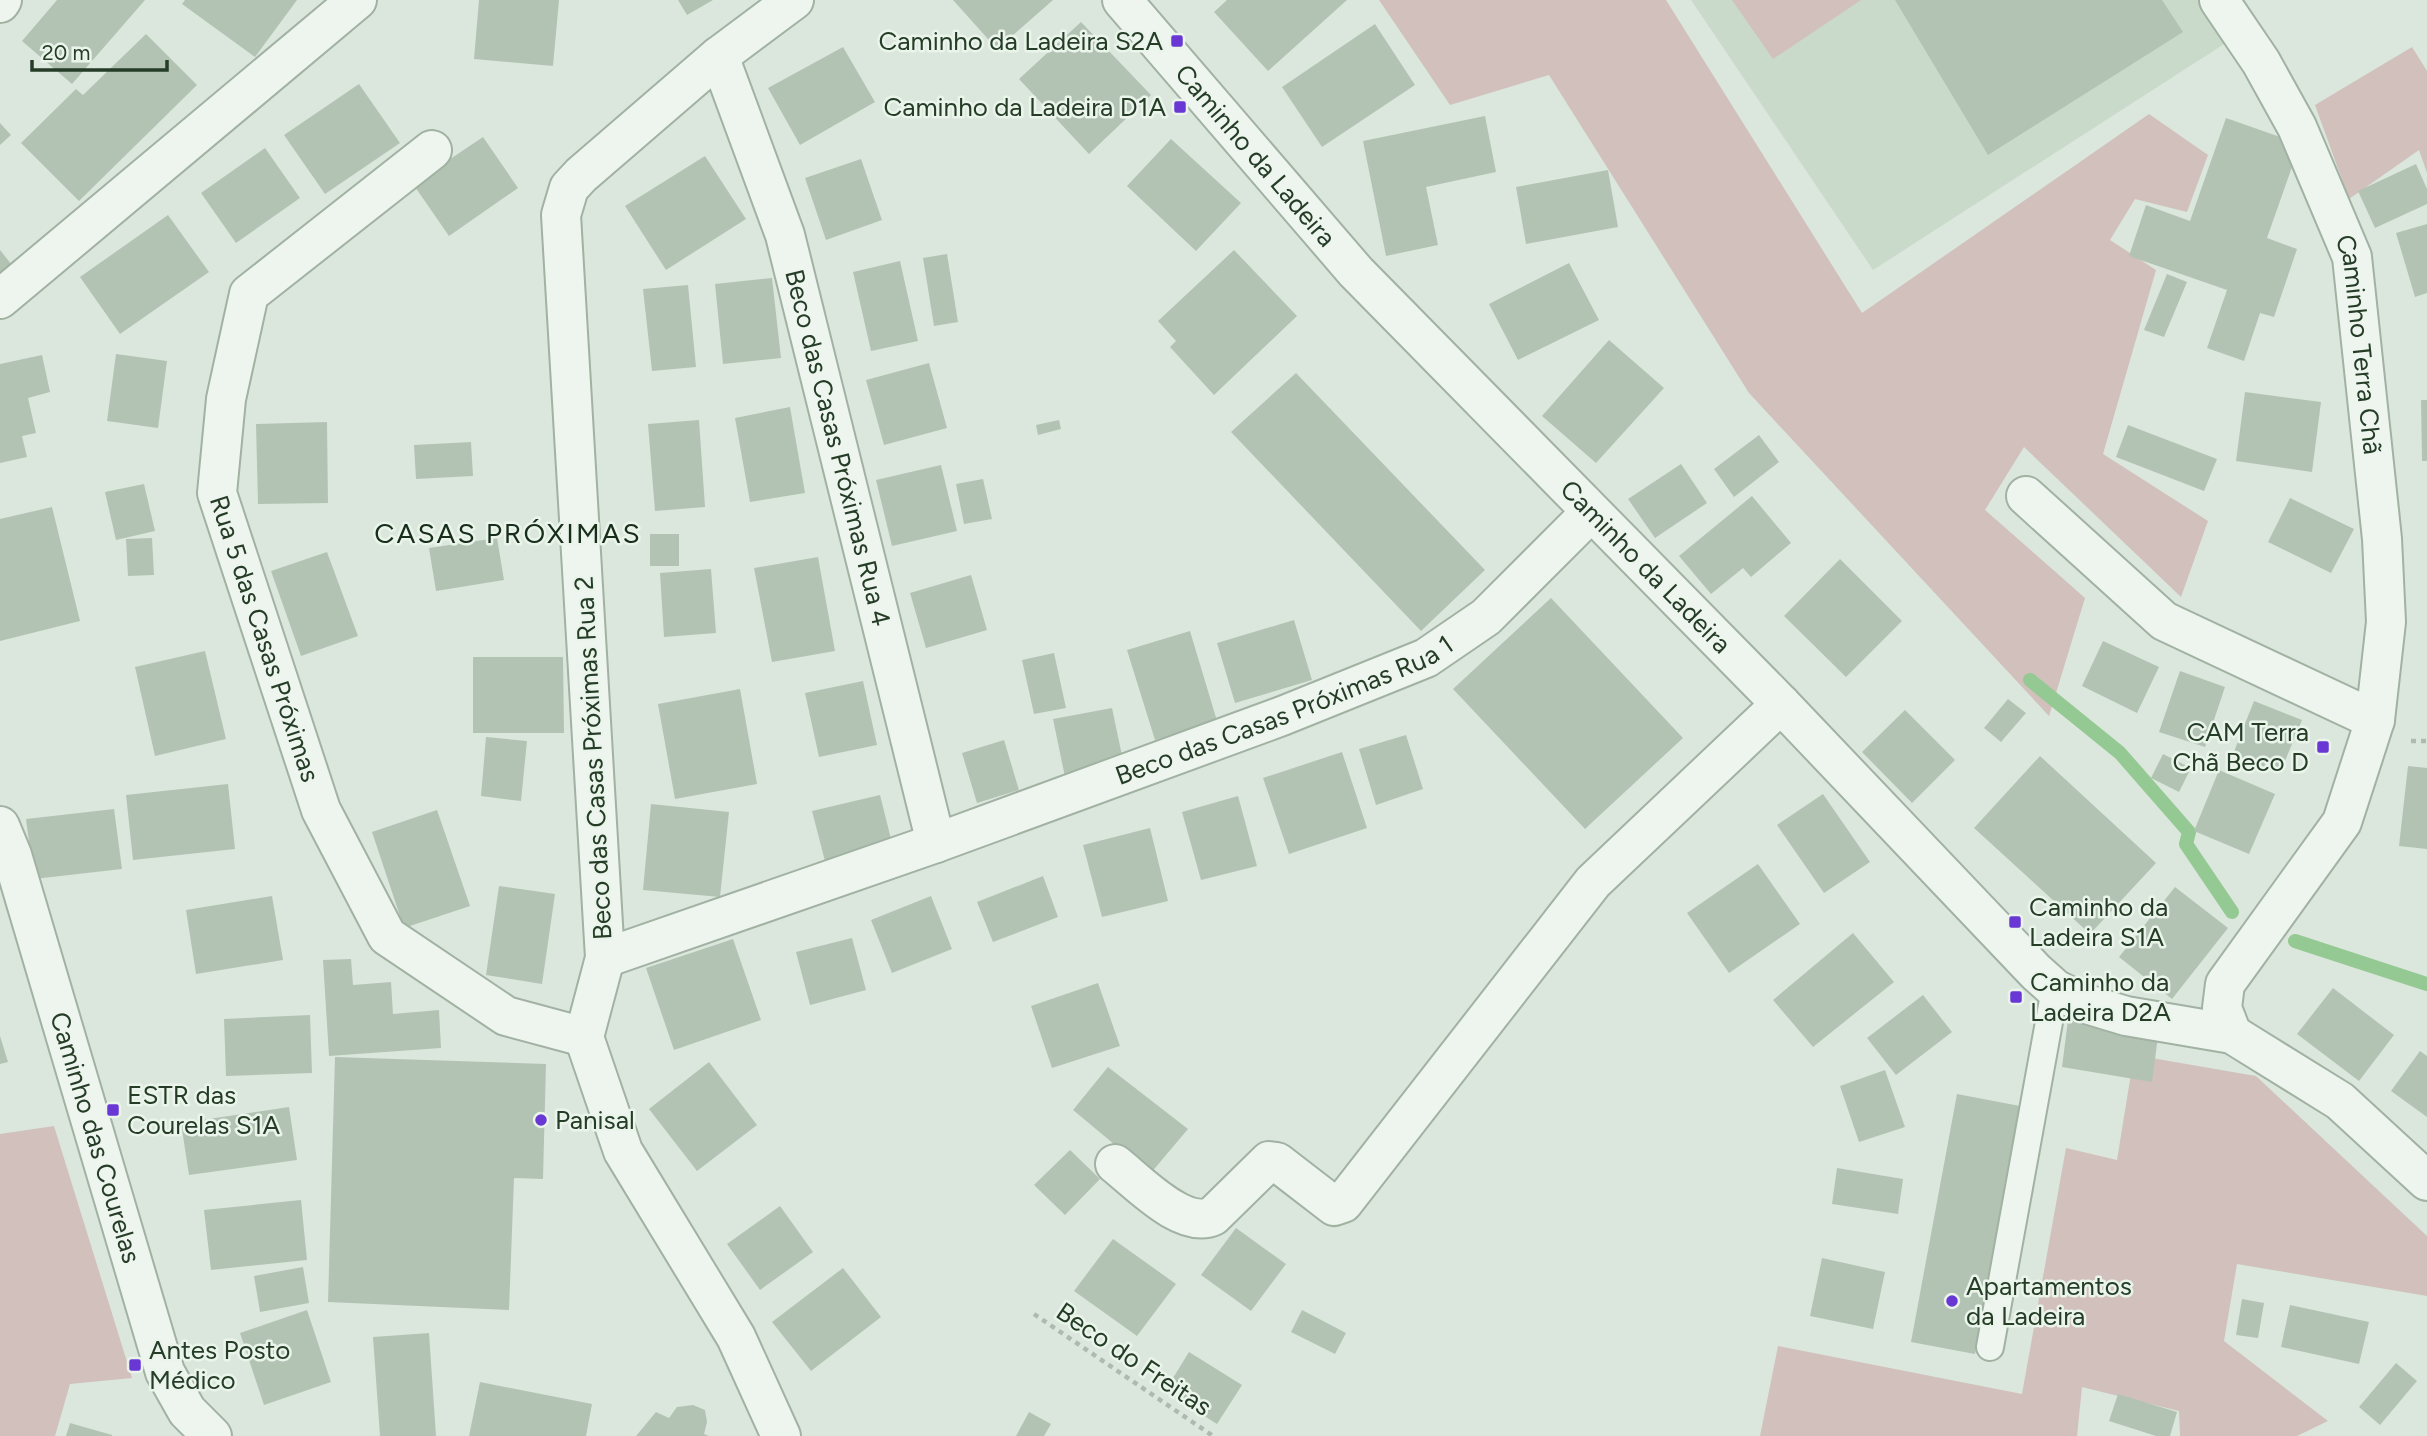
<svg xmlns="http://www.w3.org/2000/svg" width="2427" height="1436" viewBox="0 0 2427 1436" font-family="Figtree,sans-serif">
	<rect width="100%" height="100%" fill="#dbe7dc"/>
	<path fill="#c9d9ca" d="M 1691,0 L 2211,0 L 2235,37 L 1873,270 Z"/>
	<path fill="#d1c0bc" d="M 1379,0 L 1666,0 L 1862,313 L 2149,114 L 2208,155 L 2187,212 L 2135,199 L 2110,240 L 2156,270 L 2103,454 L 2208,521 L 2181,597 L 2024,447 L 1985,510 L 2085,598 L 2049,716 L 1749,393 L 1549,75 L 1450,105 Z
		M 1732,0 L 1861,0 L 1773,59 Z
		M 2412,47 L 2427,71 L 2427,173 L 2419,150 L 2349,199 L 2315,105 Z
		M 2134,1055 L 2256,1076 L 2427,1236 L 2427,1296 L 2237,1264 L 2224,1341 L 2328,1421 L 2297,1436 L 2180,1436 L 2179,1411 L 2082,1387 L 2077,1436 L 1760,1436 L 1778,1346 L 2022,1394 L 2066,1148 L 2117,1160 Z
		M 54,1126 L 132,1378 L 70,1384 L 55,1436 L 0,1436 L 0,1134 Z"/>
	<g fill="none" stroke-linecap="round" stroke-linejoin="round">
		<path stroke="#95c994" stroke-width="14" d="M 2030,680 L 2120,753 L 2189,832 L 2186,844 L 2232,912
			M 2295,941 L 2427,984"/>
	</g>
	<path fill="#b2c3b4" d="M 57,0 L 145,0 L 72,84 L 22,41 Z
		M 185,0 L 297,0 L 255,57 L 182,4 Z
		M 479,0 L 559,0 L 553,66 L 474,59 Z
		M 678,0 L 713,0 L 687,15 Z
		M 953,0 L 1053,0 L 997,49 Z
		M 1227,0 L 1347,0 L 1268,71 L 1214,12 Z
		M 1895,0 L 2162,0 L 2183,32 L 1988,155 Z
		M 1081,22 L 1151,95 L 1089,154 L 1019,79 Z
		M 1375,24 L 1415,85 L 1322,147 L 1282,87 Z
		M 146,34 L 197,85 L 79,201 L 21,143 L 76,89 L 83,95 Z
		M 843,47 L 875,102 L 800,145 L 768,88 Z
		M 359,84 L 400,143 L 325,194 L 284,135 Z
		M 1485,116 L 1496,172 L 1426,187 L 1438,245 L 1386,256 L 1363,141 Z
		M 2226,118 L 2300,144 L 2267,238 L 2297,249 L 2274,317 L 2260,313 L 2244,361 L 2207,348 L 2227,290 L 2129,256 L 2146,205 L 2190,221 Z
		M 0,123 L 11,135 L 0,145 Z
		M 483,137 L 518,188 L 449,236 L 413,184 Z
		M 1171,139 L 1241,203 L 1196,251 L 1127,186 Z
		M 265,148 L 300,198 L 236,243 L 201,193 Z
		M 705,156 L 746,219 L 666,270 L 625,206 Z
		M 861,159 L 882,220 L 826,240 L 805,178 Z
		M 2416,164 L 2427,189 L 2427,204 L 2375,228 L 2358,191 Z
		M 1608,170 L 1618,227 L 1526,244 L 1516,187 Z
		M 168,215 L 209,272 L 120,334 L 80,277 Z
		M 2427,224 L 2427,293 L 2415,297 L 2396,233 Z
		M 0,250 L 20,275 L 0,290 Z
		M 1234,250 L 1297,316 L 1214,395 L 1170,347 L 1176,341 L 1158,321 Z
		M 947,254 L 958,322 L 934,326 L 923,258 Z
		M 900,261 L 918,341 L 871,351 L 853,272 Z
		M 1569,263 L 1599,320 L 1518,360 L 1489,304 Z
		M 2167,274 L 2187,282 L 2164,337 L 2144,330 Z
		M 772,278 L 781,358 L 723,364 L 715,284 Z
		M 688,285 L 696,367 L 652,371 L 643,289 Z
		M 1609,340 L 1664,388 L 1596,463 L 1542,416 Z
		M 116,354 L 167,361 L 158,428 L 107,421 Z
		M 42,355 L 50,392 L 28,398 L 36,433 L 22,436 L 27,457 L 0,463 L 0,364 Z
		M 929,363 L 947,428 L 884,445 L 866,380 Z
		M 1296,373 L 1485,570 L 1421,631 L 1231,432 Z
		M 2245,392 L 2321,402 L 2312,472 L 2236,461 Z
		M 2421,400 L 2427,400 L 2427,461 L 2422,461 Z
		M 790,407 L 805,493 L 750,502 L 735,418 Z
		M 699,420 L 705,507 L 655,511 L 648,424 Z
		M 1059,420 L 1061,429 L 1038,435 L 1036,425 Z
		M 327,422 L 328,503 L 258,504 L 256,424 Z
		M 2128,425 L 2217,459 L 2204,491 L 2116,457 Z
		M 1759,435 L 1779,462 L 1734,497 L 1714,469 Z
		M 471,442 L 473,476 L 416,479 L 414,445 Z
		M 1681,464 L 1707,503 L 1655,538 L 1628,499 Z
		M 941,465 L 957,531 L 892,546 L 876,480 Z
		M 983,479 L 992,519 L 964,524 L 956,484 Z
		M 144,484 L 155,531 L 116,540 L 105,492 Z
		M 1752,496 L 1791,543 L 1751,577 L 1743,568 L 1711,594 L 1679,556 Z
		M 2290,498 L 2354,529 L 2331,573 L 2268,542 Z
		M 52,507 L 80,621 L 0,641 L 0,519 Z
		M 650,534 L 679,534 L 679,566 L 650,566 Z
		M 152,538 L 154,575 L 128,576 L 126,539 Z
		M 497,538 L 504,580 L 436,591 L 429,548 Z
		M 327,552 L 358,636 L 301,656 L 271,571 Z
		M 818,557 L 835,651 L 772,662 L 754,568 Z
		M 1840,559 L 1902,621 L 1846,677 L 1784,616 Z
		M 711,569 L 716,633 L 664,637 L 660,573 Z
		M 971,575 L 987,630 L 926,648 L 910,593 Z
		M 1551,598 L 1683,738 L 1585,829 L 1453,689 Z
		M 1294,620 L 1312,680 L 1235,703 L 1217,643 Z
		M 1190,631 L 1217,721 L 1155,740 L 1127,650 Z
		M 2103,641 L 2159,667 L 2137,713 L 2082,686 Z
		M 205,651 L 226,739 L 155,756 L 135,667 Z
		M 1054,653 L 1066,708 L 1034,714 L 1022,660 Z
		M 473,657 L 563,657 L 564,733 L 473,733 Z
		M 2180,671 L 2225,687 L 2205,747 L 2159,732 Z
		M 863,681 L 877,745 L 819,757 L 805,693 Z
		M 740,689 L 757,784 L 675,799 L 658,704 Z
		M 2008,699 L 2026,713 L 2001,742 L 1984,728 Z
		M 2254,701 L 2302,720 L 2280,773 L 2233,754 Z
		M 1112,708 L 1124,765 L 1065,777 L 1053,719 Z
		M 1905,710 L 1955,760 L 1912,803 L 1862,752 Z
		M 1406,735 L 1423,789 L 1376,805 L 1359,749 Z
		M 486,737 L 527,741 L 521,801 L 481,796 Z
		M 1004,740 L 1019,790 L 977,803 L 962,753 Z
		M 1342,752 L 1367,828 L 1289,854 L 1263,778 Z
		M 2163,754 L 2191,768 L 2179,792 L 2151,778 Z
		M 2040,756 L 2156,863 L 2090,934 L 1974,828 Z
		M 2408,766 L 2427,768 L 2427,849 L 2399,846 Z
		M 2219,770 L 2275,794 L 2249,854 L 2194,831 Z
		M 228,784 L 235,849 L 133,860 L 126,795 Z
		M 1823,794 L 1870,862 L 1824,893 L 1777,825 Z
		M 880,795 L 893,847 L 826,865 L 812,811 Z
		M 1238,796 L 1257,866 L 1201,880 L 1182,812 Z
		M 651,804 L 729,812 L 720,897 L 643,890 Z
		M 114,809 L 122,869 L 34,879 L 26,819 Z
		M 437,810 L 470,906 L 404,928 L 372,832 Z
		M 1150,828 L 1168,901 L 1102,917 L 1083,845 Z
		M 1758,864 L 1800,924 L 1729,973 L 1687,913 Z
		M 1043,876 L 1058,917 L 993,942 L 977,902 Z
		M 499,886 L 555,894 L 542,984 L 486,975 Z
		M 2175,887 L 2228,928 L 2172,999 L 2119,957 Z
		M 272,896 L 283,960 L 196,974 L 186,910 Z
		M 931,896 L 952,949 L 892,973 L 871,920 Z
		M 1853,933 L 1894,982 L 1813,1047 L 1773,1000 Z
		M 852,938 L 866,990 L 810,1005 L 796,952 Z
		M 733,939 L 761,1020 L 674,1050 L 646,968 Z
		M 351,959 L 353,985 L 391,982 L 393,1014 L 439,1010 L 441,1048 L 329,1056 L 323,960 Z
		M 1098,983 L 1120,1046 L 1052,1068 L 1031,1006 Z
		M 2333,988 L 2394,1035 L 2359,1081 L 2297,1034 Z
		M 1923,995 L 1952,1032 L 1896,1075 L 1867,1038 Z
		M 310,1015 L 312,1073 L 226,1076 L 224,1019 Z
		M 2068,1020 L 2158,1036 L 2152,1082 L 2062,1067 Z
		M 0,1036 L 8,1062 L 0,1064 Z
		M 2420,1051 L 2427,1056 L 2427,1117 L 2391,1091 Z
		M 335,1057 L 546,1064 L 543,1179 L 514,1178 L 509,1310 L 328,1302 Z
		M 709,1062 L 757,1125 L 697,1171 L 649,1109 Z
		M 1108,1067 L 1188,1129 L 1150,1174 L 1073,1110 Z
		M 1885,1070 L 1905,1127 L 1859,1142 L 1840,1086 Z
		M 1957,1094 L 2020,1106 L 1975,1354 L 1911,1342 Z
		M 289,1107 L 297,1160 L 189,1175 L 181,1123 Z
		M 1070,1150 L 1100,1179 L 1065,1215 L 1034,1185 Z
		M 1837,1168 L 1903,1179 L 1898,1214 L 1832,1204 Z
		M 301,1200 L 307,1260 L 211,1270 L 204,1210 Z
		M 780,1206 L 813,1252 L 760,1290 L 727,1244 Z
		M 1236,1228 L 1286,1264 L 1251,1311 L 1201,1275 Z
		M 1113,1239 L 1176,1284 L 1137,1336 L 1074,1291 Z
		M 1822,1258 L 1885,1272 L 1873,1329 L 1810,1316 Z
		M 303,1267 L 309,1303 L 260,1312 L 254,1276 Z
		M 843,1268 L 881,1317 L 811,1371 L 772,1322 Z
		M 2242,1299 L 2264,1303 L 2258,1338 L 2236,1335 Z
		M 2290,1305 L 2369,1322 L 2359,1364 L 2281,1347 Z
		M 307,1310 L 331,1382 L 264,1405 L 240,1333 Z
		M 1302,1310 L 1346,1333 L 1335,1354 L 1291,1332 Z
		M 429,1333 L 436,1436 L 380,1436 L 373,1337 Z
		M 1189,1352 L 1242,1385 L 1217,1424 L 1165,1391 Z
		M 2396,1363 L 2417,1381 L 2380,1425 L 2359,1407 Z
		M 480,1382 L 592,1404 L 586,1436 L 469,1436 Z
		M 2118,1394 L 2177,1412 L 2170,1436 L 2156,1436 L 2109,1421 Z
		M 693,1405 L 705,1410 L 707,1422 L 704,1434 L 709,1436 L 636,1436 L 656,1412 L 669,1418 L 677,1407 Z
		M 1029,1412 L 1051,1424 L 1044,1436 L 1016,1436 Z
		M 70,1423 L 112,1435 L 112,1436 L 66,1436 Z"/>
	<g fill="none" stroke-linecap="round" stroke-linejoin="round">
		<g stroke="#a1b1a2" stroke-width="30">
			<path id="service" d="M 1990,1347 L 2055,989"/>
		</g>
		<g stroke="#a1b1a2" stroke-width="42">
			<g id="minor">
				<path id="s1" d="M 1122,0 L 1356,272 L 1781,704 L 2036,972 L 2055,989 L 2083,1003 L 2126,1016 L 2232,1034 L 2340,1101 L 2427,1181"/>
				<path id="s2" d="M 2219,0 L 2261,62 L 2297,127 L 2352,257 L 2382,539 L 2386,622 L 2375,720 L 2342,822 L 2225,984 L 2222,1008 L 2232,1034"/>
				<path d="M 0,3 L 2,0"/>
				<path id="s3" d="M 719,56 L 785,235 L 936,843"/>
				<path id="s4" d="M 432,150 L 249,294 L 226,399 L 217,493 L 321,810 L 387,936 L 506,1016 L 584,1037"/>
				<path d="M 0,299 L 357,0"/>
				<path d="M 2026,496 L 2164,621 L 2375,720"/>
				<path id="s5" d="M 605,958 L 936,843 L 1282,716 L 1426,658 L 1486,617 L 1591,512"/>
				<path d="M 1115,1164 C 1138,1182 1183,1230 1213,1216 L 1269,1161 L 1277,1162 L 1334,1206 L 1343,1203 L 1593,882 L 1781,704"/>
				<path d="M 781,1436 L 736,1337 L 623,1151 L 584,1037 L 605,958 L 561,215 L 569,188 L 581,175 L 719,56 L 794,0"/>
			</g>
		</g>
		<g stroke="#a1b1a2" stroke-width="42">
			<g id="tertiary">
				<path id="s6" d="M 0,826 L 12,855 L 165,1372 L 187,1411 L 212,1436"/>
			</g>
		</g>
		<path stroke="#aebaaf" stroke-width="4.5" stroke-dasharray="5 5" stroke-linecap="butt" d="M 2411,741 L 2427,741
			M 1034,1314 L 1213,1436"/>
		<use href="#service" stroke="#eef5ef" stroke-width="26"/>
		<use href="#minor" stroke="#eef5ef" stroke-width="38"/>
		<use href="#tertiary" stroke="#eef5ef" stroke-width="38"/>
	</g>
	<g fill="#6938d4" stroke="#eaf4eb" stroke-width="2.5">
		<rect x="1170" y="34" width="14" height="14" rx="3.5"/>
		<rect x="1173" y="100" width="14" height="14" rx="3.5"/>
		<rect x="2316" y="740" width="14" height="14" rx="3.5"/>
		<rect x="2008" y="915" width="14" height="14" rx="3.5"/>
		<rect x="2009" y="990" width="14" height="14" rx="3.5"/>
		<rect x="106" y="1103" width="14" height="14" rx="3.5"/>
		<circle cx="541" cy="1120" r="7"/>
		<circle cx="1952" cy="1301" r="7"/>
		<rect x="128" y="1358" width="14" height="14" rx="3.5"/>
	</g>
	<g text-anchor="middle" stroke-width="5" stroke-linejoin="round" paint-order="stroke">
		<g font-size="26" fill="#253d27" stroke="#eaf4eb" text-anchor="start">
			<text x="1163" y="50" text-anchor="end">Caminho da Ladeira S2A</text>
			<text x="1166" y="116" text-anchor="end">Caminho da Ladeira D1A</text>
			<text x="2309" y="741" text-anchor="end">CAM Terra<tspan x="2309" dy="30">Chã Beco D</tspan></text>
			<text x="2029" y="916">Caminho da<tspan x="2029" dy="30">Ladeira S1A</tspan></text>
			<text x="2030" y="991">Caminho da<tspan x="2030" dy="30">Ladeira D2A</tspan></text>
			<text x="127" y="1104">ESTR das<tspan x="127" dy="30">Courelas S1A</tspan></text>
			<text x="555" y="1129">Panisal</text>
			<text x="1966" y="1295">Apartamentos<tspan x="1966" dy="30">da Ladeira</tspan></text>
			<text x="149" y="1359">Antes Posto<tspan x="149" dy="30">Médico</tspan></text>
		</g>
		<g font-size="26" fill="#253d27" stroke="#eaf4eb">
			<text dy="9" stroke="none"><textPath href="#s1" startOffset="205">Caminho da Ladeira</textPath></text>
			<text dy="9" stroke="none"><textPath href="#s2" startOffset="378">Caminho Terra Chã</textPath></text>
			<text dy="9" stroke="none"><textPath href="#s3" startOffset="410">Beco das Casas Próximas Rua 4</textPath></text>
			<text dy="9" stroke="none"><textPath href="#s1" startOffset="772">Caminho da Ladeira</textPath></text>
			<text dy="9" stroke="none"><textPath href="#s4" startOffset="588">Rua 5 das Casas Próximas</textPath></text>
			<text dy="9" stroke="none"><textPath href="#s5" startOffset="723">Beco das Casas Próximas Rua 1</textPath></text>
			<text transform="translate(593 758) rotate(-93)" y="9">Beco das Casas Próximas Rua 2</text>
			<text dy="9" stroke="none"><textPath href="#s6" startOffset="326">Caminho das Courelas</textPath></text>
			<text transform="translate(1134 1359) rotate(34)" y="9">Beco do Freitas</text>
		</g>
		<g font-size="28" letter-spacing="2" fill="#172e1a" stroke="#eaf4eb">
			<text x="508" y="543">CASAS PRÓXIMAS</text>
		</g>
	</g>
	<path d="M32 60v10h135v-10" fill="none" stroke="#253d27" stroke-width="3.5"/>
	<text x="42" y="60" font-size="21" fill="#253d27" stroke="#eaf4eb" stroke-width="5" paint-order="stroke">20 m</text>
</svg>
